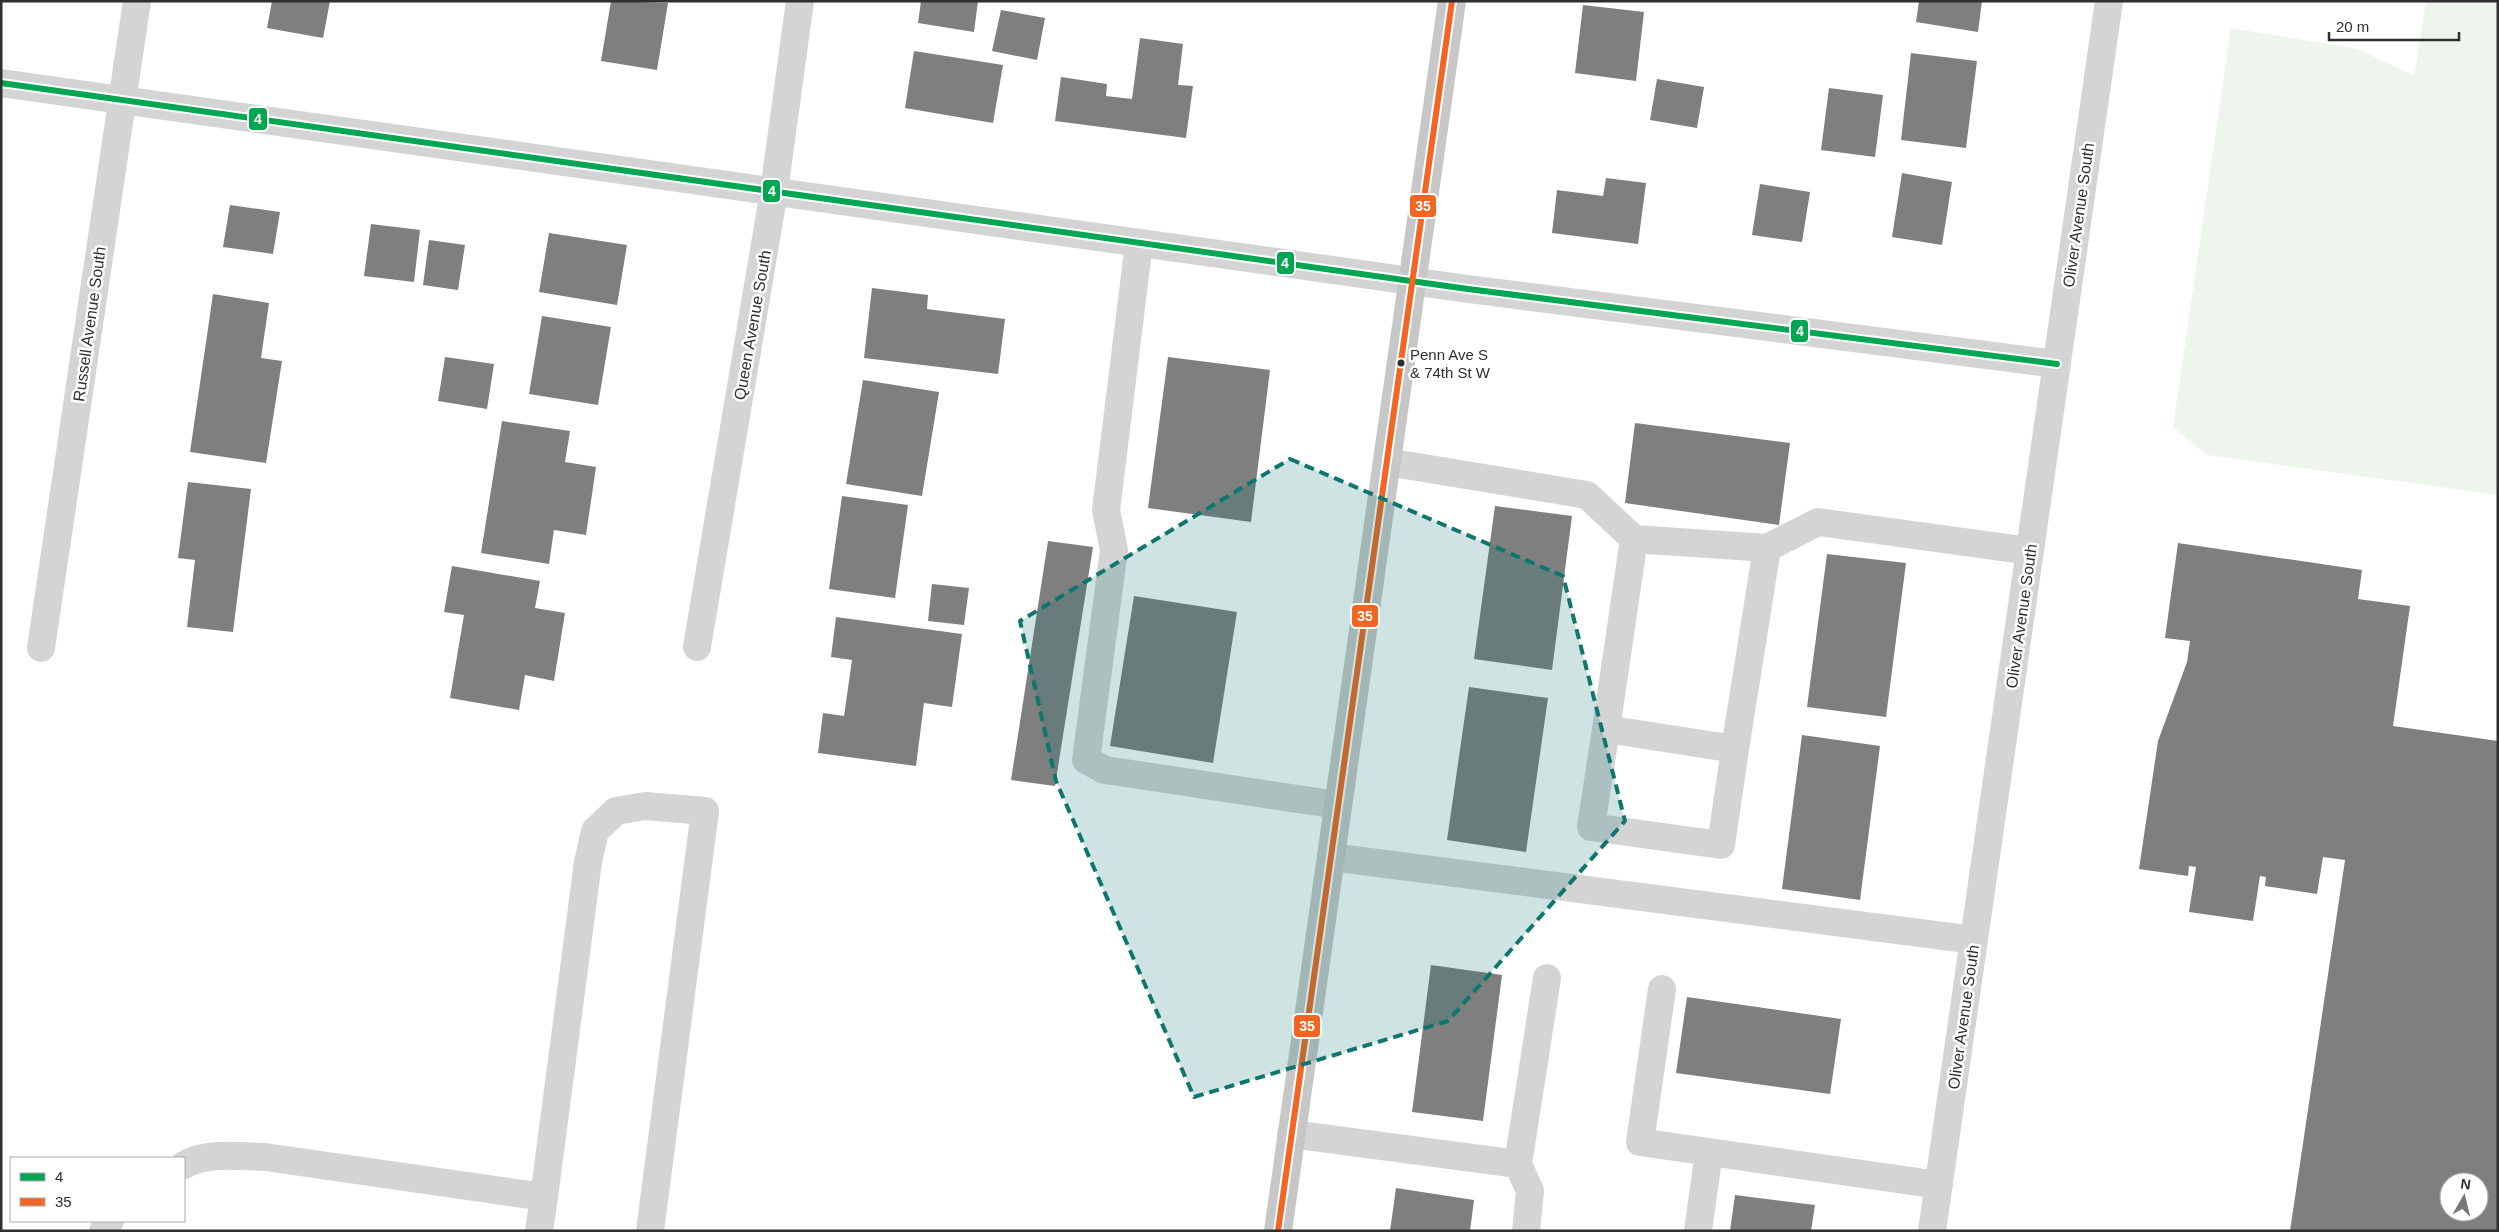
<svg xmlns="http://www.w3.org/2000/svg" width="2499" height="1232" viewBox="0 0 2499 1232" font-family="Arial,sans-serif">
	<rect width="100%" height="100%" fill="#fff"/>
	<path fill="#eef5ec" d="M 2426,1 L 2498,1 L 2498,495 L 2207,455 L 2173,427 L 2231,28 L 2358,49 L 2414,76 Z"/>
	<path fill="#7f7f7f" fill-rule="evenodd" d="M 272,1 L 330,1 L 323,38 L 267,28 Z
		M 611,1 L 668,3 L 657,70 L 601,61 Z
		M 921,1 L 978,1 L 974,32 L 918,23 Z
		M 1919,1 L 1982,1 L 1978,32 L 1916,22 Z
		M 1583,5 L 1644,12 L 1636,81 L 1575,73 Z
		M 1001,10 L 1045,18 L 1037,60 L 992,51 Z
		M 1140,38 L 1183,44 L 1178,85 L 1193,86 L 1186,138 L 1055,121 L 1061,77 L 1107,84 L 1106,96 L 1132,99 Z
		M 914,51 L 1003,65 L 993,123 L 905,108 Z
		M 1911,53 L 1977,61 L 1966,148 L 1901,140 Z
		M 1657,79 L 1704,87 L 1697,128 L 1650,120 Z
		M 1829,88 L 1883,95 L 1875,157 L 1821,150 Z
		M 1902,173 L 1952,182 L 1942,245 L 1892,237 Z
		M 1606,178 L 1646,183 L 1638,244 L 1552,233 L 1557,190 L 1603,196 Z
		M 1760,184 L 1810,192 L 1802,242 L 1752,235 Z
		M 230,205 L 280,212 L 273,254 L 223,247 Z
		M 371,224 L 420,230 L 414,282 L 364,276 Z
		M 549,233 L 627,245 L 617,305 L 539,292 Z
		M 429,240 L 465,245 L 458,290 L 423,285 Z
		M 872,288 L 928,295 L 927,309 L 1005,319 L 998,374 L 864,358 Z
		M 213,294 L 269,303 L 261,358 L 282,361 L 266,463 L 190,452 Z
		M 542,316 L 611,327 L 598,405 L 529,394 Z
		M 445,357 L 494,364 L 487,409 L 438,401 Z
		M 1168,357 L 1270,370 L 1251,522 L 1148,508 Z
		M 863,380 L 939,392 L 922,496 L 846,484 Z
		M 502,421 L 570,431 L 565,462 L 596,467 L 586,535 L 554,530 L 549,564 L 481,553 Z
		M 1635,423 L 1790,443 L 1779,525 L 1625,503 Z
		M 188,482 L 251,489 L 233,632 L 187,627 L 195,560 L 178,558 Z
		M 842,496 L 908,505 L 895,598 L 829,589 Z
		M 1495,506 L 1572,516 L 1552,670 L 1474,659 Z
		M 1048,541 L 1093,547 L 1055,786 L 1011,780 Z
		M 2178,543 L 2362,570 L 2358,599 L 2410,606 L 2393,726 L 2498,741 L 2498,1231 L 2290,1231 L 2345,860 L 2323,857 L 2317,894 L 2265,886 L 2266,877 L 2260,876 L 2253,921 L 2189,912 L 2196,867 L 2189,866 L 2188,876 L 2139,869 L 2158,741 L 2187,662 L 2190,641 L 2165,638 ZM 2449,1182 L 2479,1182 L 2479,1212 L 2449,1212 Z
		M 1827,554 L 1906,563 L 1886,717 L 1807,707 Z
		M 452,566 L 540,581 L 535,608 L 565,613 L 554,681 L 525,675 L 519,710 L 450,698 L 464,615 L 444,612 Z
		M 932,584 L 969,588 L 964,625 L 928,621 Z
		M 1134,596 L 1237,612 L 1213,763 L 1110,746 Z
		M 836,617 L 962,634 L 952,707 L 924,703 L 916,766 L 818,753 L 823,713 L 844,716 L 852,660 L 831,657 Z
		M 1469,687 L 1548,698 L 1526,852 L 1447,840 Z
		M 1802,735 L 1880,746 L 1860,900 L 1782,889 Z
		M 1431,965 L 1502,975 L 1483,1121 L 1412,1112 Z
		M 1687,997 L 1841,1019 L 1830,1094 L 1676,1073 Z
		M 1396,1188 L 1474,1200 L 1470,1231 L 1390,1231 Z
		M 1735,1195 L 1815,1205 L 1811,1231 L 1730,1231 Z"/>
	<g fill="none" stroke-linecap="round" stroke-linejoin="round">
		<path stroke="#d4d4d4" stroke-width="28" d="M 1,83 L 1468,289 L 2057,364
			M 1139,243 L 1106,510 L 1114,550 L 1086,760 L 1105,770 L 1338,805
			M 1387,462 L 1587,495 L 1634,539 L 1606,729 L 1735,749 L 1767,548
			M 1634,539 L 1767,548 L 1818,522 L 2030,551
			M 697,647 L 774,191 L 800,1
			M 41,648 L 137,1
			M 1606,729 L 1591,827 L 1721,845 L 1735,749
			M 1331,857 L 1974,940
			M 1662,989 L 1640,1142 L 1709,1152
			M 1291,1134 L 1518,1164 L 1547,978
			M 1518,1164 L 1530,1191 L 1526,1231
			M 184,1165 C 207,1152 239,1156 265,1157 L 544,1197 L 539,1231
			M 544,1197 L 588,862 L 595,831 L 616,811 L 645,806 L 705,811 L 650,1231
			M 103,1231 L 110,1221
			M 1698,1231 L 1709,1152 L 1939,1185
			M 1932,1231 L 2109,1"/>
		<path stroke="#c7c7c7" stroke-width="28" d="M 1278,1231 L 1452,1"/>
		<g stroke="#fff" stroke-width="10">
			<path id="bus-1" d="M 1,83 L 1468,289 L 2057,364"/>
		</g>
		<g stroke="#fff" stroke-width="10">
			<path id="bus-2" d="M 1278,1231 L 1452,1"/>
		</g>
		<use href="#bus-1" stroke="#00a651" stroke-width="6"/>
		<use href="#bus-2" stroke="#f26522" stroke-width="6"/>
	</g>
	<path fill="#0f766e" fill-opacity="0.2" stroke="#0f766e" stroke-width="4" stroke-dasharray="10 6" stroke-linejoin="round" d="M 1290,459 L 1563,576 L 1625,821 L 1448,1021 L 1194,1097 L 1056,781 L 1020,621 Z"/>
	<circle fill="#2f2f2f" stroke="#fff" stroke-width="2" cx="1401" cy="363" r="4.5"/>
	<g text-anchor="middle" stroke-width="5" stroke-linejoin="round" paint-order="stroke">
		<g font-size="15" fill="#2f2f2f" stroke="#fff" text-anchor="start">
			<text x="1410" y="360">Penn Ave S<tspan x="1410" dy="18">&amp; 74th St W</tspan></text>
		</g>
		<g font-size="16" fill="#2f2f2f" stroke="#fff">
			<text transform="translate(2078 215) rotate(-82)" y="6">Oliver Avenue South</text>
			<text transform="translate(89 324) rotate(-82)" y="6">Russell Avenue South</text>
			<text transform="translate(752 325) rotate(-80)" y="6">Queen Avenue South</text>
			<text transform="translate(2021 616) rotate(-82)" y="6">Oliver Avenue South</text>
			<text transform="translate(1963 1017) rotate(-82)" y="6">Oliver Avenue South</text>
		</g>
	</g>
	<g stroke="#fff" stroke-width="2">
		<rect x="248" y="107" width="20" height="24" rx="5" fill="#00a651"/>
		<rect x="762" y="179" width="19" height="24" rx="5" fill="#00a651"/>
		<rect x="1409" y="194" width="28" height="24" rx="5" fill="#f26522"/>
		<rect x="1276" y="251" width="19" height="24" rx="5" fill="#00a651"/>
		<rect x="1790" y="319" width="19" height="24" rx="5" fill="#00a651"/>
		<rect x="1351" y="604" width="28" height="24" rx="5" fill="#f26522"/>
		<rect x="1293" y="1014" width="28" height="24" rx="5" fill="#f26522"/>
	</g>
	<g font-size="14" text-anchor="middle" font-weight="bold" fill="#fff">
		<text x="258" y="124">4</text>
		<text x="772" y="196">4</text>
		<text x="1423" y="211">35</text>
		<text x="1285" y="268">4</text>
		<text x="1800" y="336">4</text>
		<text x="1365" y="621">35</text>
		<text x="1307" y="1031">35</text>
	</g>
	<rect width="2499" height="1232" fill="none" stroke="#2f2f2f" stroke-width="5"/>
	<rect x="10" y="1157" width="175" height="65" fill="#ffffff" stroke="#acacac"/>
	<rect x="20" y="1173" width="25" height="8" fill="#00a651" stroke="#acacac"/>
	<text x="55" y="1182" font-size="15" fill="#2f2f2f">4</text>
	<rect x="20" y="1198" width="25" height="8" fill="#f26522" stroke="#acacac"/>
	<text x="55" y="1207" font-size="15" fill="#2f2f2f">35</text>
	<g transform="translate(2464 1197) rotate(8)"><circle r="24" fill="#ffffff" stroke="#acacac"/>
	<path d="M0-4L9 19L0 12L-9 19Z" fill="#787878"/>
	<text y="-8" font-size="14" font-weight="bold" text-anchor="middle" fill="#2f2f2f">N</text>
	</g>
	<path d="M2329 32v8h130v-8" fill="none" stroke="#2f2f2f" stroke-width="2.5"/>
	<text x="2336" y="32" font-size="15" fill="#2f2f2f" stroke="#ffffff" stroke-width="4" paint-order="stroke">20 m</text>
</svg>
